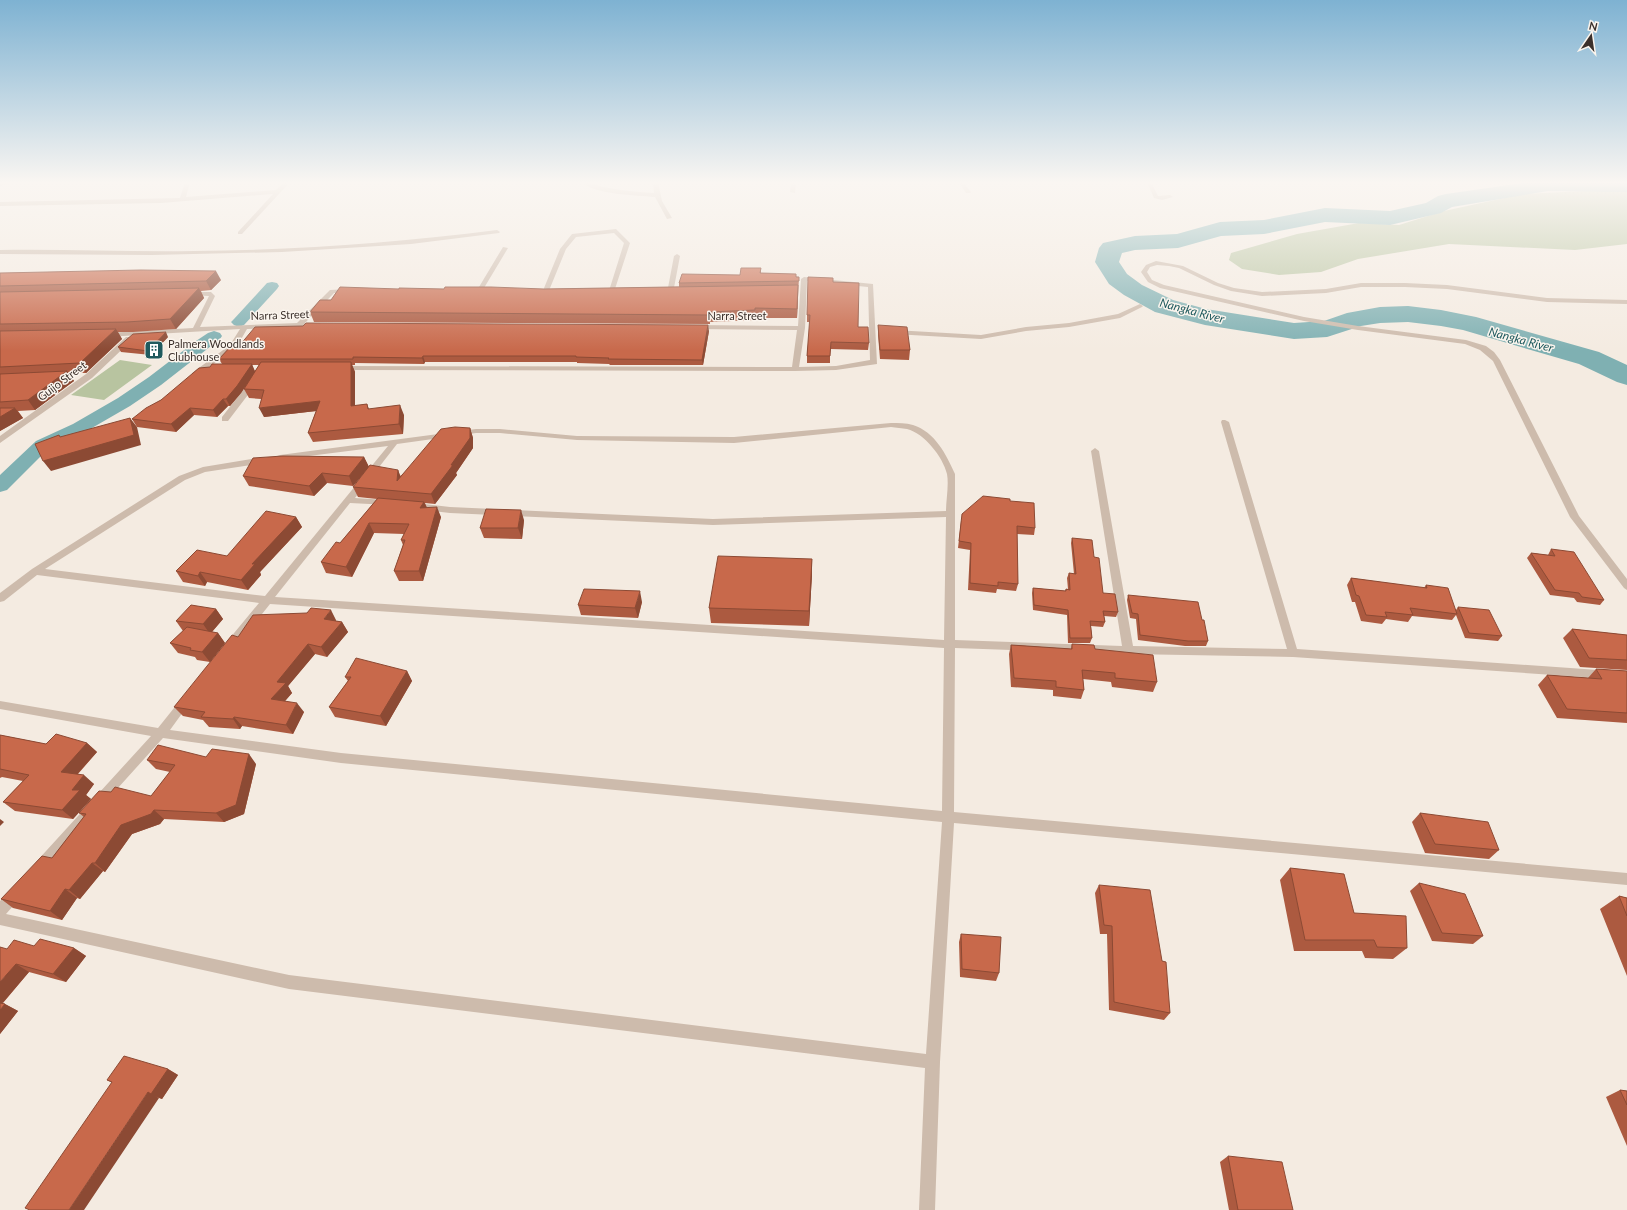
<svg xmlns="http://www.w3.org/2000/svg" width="1627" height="1210" viewBox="0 0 1627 1210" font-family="Lato,sans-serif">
	<rect width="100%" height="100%" fill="#f4ebe1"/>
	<path fill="#b8c4a0" d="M 1627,189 L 1627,244 L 1575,250 L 1449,244 L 1358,259 L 1321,272 L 1279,275 L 1242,269 L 1229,260 L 1231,253 L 1297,234 L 1359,223 L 1399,225 L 1444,211 L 1523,194 Z
		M 120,360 L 152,365 L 104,400 L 71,395 Z"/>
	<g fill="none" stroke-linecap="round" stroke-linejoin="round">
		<path fill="#7fb0b2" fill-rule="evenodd" d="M 272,282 L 277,283 L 279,286 L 277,289 L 244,325 L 239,327 L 234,325 L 231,322 L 234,319 L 267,283 Z
			M 214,331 L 220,333 L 222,336 L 220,339 L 161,385 L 130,406 L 85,432 L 48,449 L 7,490 L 0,492 L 0,475 L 36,441 L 73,424 L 118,398 L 149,377 L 196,341 L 208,333 Z"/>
		<path fill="#7fb0b2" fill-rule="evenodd" d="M 1529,182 L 1627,182 L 1627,192 L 1548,191 L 1452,207 L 1441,213 L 1390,225 L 1325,222 L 1264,234 L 1221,236 L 1178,248 L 1135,250 L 1122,253 L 1119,262 L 1127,274 L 1142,285 L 1173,300 L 1206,309 L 1294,323 L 1324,321 L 1347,313 L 1380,307 L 1408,306 L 1441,310 L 1476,317 L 1599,352 L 1627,365 L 1627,385 L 1617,382 L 1579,364 L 1463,330 L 1441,326 L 1408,322 L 1380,323 L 1361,326 L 1327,337 L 1294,339 L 1205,325 L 1155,312 L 1124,295 L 1109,284 L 1095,262 L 1099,248 L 1103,243 L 1135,236 L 1177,234 L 1220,222 L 1264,220 L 1325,208 L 1390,211 L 1426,203 L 1438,196 L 1446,194 Z"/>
		<path fill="#cdbbac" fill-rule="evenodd" d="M 0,182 L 15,182 L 0,186 Z
			M 185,182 L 190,182 L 186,197 L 276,190 L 284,182 L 290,182 L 242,234 L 238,234 L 238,232 L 273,194 L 161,203 L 0,206 L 0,202 L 180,198 Z
			M 581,182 C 590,181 600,187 609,188 C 624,191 639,192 654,193 L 653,182 L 658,182 L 662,201 L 672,218 L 667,219 L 655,197 C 635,195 596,195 581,182 Z
			M 791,182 L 796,182 L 795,193 L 790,192 Z
			M 959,182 L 963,182 L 971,192 L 970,193 L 966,193 Z
			M 1147,182 L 1151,182 L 1158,196 L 1170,195 L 1173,197 L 1162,200 L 1154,198 Z
			M 616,229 L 630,243 L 613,295 L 608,294 L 624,243 L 614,233 L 576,237 L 566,249 L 548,293 L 543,294 L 542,293 L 560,249 L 572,234 Z
			M 497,230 L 500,232 L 499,233 L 411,244 L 282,252 L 152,255 L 0,254 L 0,250 C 65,249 130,252 194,251 C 296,250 396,243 497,230 Z
			M 503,247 L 508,248 L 481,293 L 477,293 L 476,292 Z
			M 677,254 L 680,256 L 673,293 L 670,295 L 667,293 L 674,256 Z
			M 1156,261 L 1183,266 L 1218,283 L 1234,288 L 1262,292 L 1326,289 L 1361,283 L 1405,283 L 1447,285 L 1547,298 L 1627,300 L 1627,304 L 1547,302 L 1447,289 L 1405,287 L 1361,287 L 1326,293 L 1262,296 L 1231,291 L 1214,285 L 1179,268 L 1169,266 L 1157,265 L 1150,267 L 1147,272 L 1152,280 L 1164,285 L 1304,317 L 1358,326 L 1466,340 L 1486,346 L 1494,352 L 1500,360 L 1579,516 L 1627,579 L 1627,590 L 1624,588 L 1570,517 L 1493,361 L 1480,350 L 1465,344 L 1358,330 L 1304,321 L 1160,288 L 1148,282 L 1141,272 L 1146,265 Z
			M 804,277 L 873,284 L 877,364 L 836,370 L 795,371 L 340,370 L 336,368 L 340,366 L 792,367 L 797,330 L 696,329 L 692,327 L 696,325 L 798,326 L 801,279 ZM 807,281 L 868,287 L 870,360 L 836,366 L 799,367 L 805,328 Z
			M 350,289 L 353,291 L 352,292 L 334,293 L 305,323 L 321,323 L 321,327 L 247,329 L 236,348 L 195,377 L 192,377 L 192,373 L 230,345 L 240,329 L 106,337 L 102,335 L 106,333 L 193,328 L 209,296 L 188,295 L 187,294 L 190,292 L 211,292 L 215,296 L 200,327 L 297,323 L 330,290 Z
			M 1140,304 L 1143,306 L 1142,307 L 1120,318 L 1069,327 L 1026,331 L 981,339 L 894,334 L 890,332 L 894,330 L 981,335 L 1026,327 L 1069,323 L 1118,314 Z
			M 126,337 L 129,337 L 133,339 L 92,378 L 0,443 L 0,436 L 86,374 Z
			M 250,381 L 256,381 L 257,383 L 228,421 L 222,421 L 222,417 Z
			M 1222,420 L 1225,420 L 1229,422 L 1297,649 L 1627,672 L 1627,680 L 1293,657 L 1128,654 L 955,648 L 954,812 L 1627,873 L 1627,885 L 954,823 L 940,1062 L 935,1210 L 919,1210 L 925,1068 L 289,989 L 0,925 L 0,901 L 11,889 L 16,887 L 21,889 L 22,893 L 21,897 L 6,914 L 289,975 L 926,1054 L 942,822 L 341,763 L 163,738 L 44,870 L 40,872 L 36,870 L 34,866 L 36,862 L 151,736 L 0,709 L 0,701 L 158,728 L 182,698 L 186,697 L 190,698 L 191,701 L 170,730 L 341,753 L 942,811 L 944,648 L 270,604 L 233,650 L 225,650 L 224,647 L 225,644 L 259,603 L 37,575 L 4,601 L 0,602 L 0,593 L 32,569 L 179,476 L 203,467 L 264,457 L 268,460 L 264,463 L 205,472 L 185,480 L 45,569 L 265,596 L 388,446 L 277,460 L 276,458 L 277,456 L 280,455 L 476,429 L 500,429 L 577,436 L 734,437 L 891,423 C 898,423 906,423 913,425 C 935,432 946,454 955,474 L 955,640 L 1122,646 L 1091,451 L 1095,448 L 1099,451 L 1133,646 L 1287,649 L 1221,422 ZM 891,427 C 896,428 902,428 907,429 C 924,433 943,457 947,474 C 949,485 946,500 946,511 L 713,519 L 450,507 L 424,504 L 420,507 L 424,510 L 450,513 L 713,525 L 946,517 L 944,640 L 275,597 L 350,503 L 389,505 L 390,503 L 386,500 L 355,498 L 397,444 L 476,433 L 500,433 L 577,440 L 734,443 Z"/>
	</g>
	<path fill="#ac5a40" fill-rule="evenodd" d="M 761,268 L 761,273 L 799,277 L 797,318 L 756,318 L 756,320 L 710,322 L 710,324 L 314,322 L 310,312 L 331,300 L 399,289 L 544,289 L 679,287 L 679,283 L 740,275 Z
		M 0,273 L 221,280 L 211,290 L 201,291 L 204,298 L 176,329 L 133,332 L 118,332 L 122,339 L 86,373 L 69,373 L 74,381 L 35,410 L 18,411 L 23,418 L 0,431 Z
		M 833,282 L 858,327 L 869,343 L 868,350 L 830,349 L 830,363 L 807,363 L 807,356 L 810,322 L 807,322 L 807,315 Z
		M 878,325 L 910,350 L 909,360 L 880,359 L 878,335 Z
		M 709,331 L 703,365 L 610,365 L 609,364 L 577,363 L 577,362 L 425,362 L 424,364 L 355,363 L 355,365 L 352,365 L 355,372 L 355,406 L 367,404 L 369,409 L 404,415 L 403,434 L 313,442 L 308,433 L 316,411 L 264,417 L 261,399 L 249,398 L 244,389 L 247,384 L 241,393 L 230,406 L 228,406 L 217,417 L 194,415 L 176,432 L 137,427 L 132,419 L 161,400 L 222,364 L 219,359 ZM 252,365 L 259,365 L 255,371 Z
		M 168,337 L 151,355 L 121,352 L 118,347 Z
		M 470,428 L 473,438 L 473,448 L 456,473 L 457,475 L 435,504 L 425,503 L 427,508 L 441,517 L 423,581 L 399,581 L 394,571 L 403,545 L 401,540 L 404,534 L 374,533 L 352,577 L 326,573 L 321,562 L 340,543 L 377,499 L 358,497 L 353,487 L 398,470 L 400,476 Z
		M 364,457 L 369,467 L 353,486 L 327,483 L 314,496 L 249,486 L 243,476 Z
		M 1010,501 L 1035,528 L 1034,535 L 1017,534 L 1018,584 L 1016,591 L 997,589 L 996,593 L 968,590 L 970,550 L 958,548 L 961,521 Z
		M 296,517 L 302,527 L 260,572 L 261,575 L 248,590 L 207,582 L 205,586 L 183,582 L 176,571 L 227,556 Z
		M 524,520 L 522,539 L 484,538 L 480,528 Z
		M 1072,538 L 1094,557 L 1103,593 L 1118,612 L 1116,617 L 1104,616 L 1105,622 L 1103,627 L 1091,626 L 1092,638 L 1090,643 L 1068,643 L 1067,615 L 1033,610 L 1032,593 L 1033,588 L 1065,591 L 1066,589 L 1068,589 L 1067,578 L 1069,573 L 1074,574 L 1071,543 Z
		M 1551,549 L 1604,600 L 1600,605 L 1577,602 L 1574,598 L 1550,595 L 1527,558 L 1531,553 L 1548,555 Z
		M 812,559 L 812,574 L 809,626 L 711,623 L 709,608 Z
		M 1351,578 L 1424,588 L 1426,585 L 1456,610 L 1458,607 L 1502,636 L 1498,641 L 1465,638 L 1456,615 L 1452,620 L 1412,616 L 1408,622 L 1386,619 L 1382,624 L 1361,621 L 1355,602 L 1352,602 L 1347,585 Z
		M 1128,595 L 1202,620 L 1208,641 L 1206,646 L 1185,646 L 1138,640 L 1136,619 L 1130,618 L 1127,600 Z
		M 642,602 L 638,618 L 581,615 L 578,605 Z
		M 216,609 L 223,619 L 212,632 L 218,633 L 225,643 L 210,662 L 197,660 L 195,657 L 178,653 L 170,643 L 183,631 L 176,621 Z
		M 336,620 L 336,621 L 342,622 L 348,632 L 327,657 L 315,654 L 288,686 L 292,693 L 285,701 L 304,712 L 293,734 L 242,726 L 240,729 L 209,727 L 203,720 L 183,716 L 174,707 L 238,637 Z
		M 1572,629 L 1627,635 L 1627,670 L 1580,667 L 1563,638 Z
		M 1072,644 L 1095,649 L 1157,682 L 1153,692 L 1112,687 L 1111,682 L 1083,679 L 1084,690 L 1081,699 L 1053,696 L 1053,690 L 1011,687 L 1009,654 L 1011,645 L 1071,649 Z
		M 1596,669 L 1627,671 L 1627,723 L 1557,718 L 1538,685 L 1547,675 L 1588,678 Z
		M 407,671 L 412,681 L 386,726 L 335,717 L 329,707 L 348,681 L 345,677 Z
		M 0,735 L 46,744 L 87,743 L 97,752 L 78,774 L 94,784 L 86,795 L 91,799 L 73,819 L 15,811 L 3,802 L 23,781 L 2,777 L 0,778 Z
		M 206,757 L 256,764 L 244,814 L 224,822 L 164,819 L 160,824 L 132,834 L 105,872 L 103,871 L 80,899 L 77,898 L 62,920 L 13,908 L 1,899 L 52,858 L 84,817 L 79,813 L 151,796 L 170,772 L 156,769 L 147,760 Z
		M 1420,813 L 1499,850 L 1489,859 L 1425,853 L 1412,822 Z
		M 1290,868 L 1354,913 L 1407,948 L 1393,959 L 1365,958 L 1362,951 L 1294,951 L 1280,880 Z
		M 1419,883 L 1483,936 L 1473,944 L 1432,941 L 1410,891 Z
		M 1099,885 L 1170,1013 L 1164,1020 L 1109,1010 L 1107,934 L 1100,934 L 1095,893 Z
		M 1619,896 L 1627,898 L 1627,976 L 1600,909 Z
		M 961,934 L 999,973 L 996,981 L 960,977 L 959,942 Z
		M 74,948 L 86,956 L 66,982 L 29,972 L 3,1003 L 18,1011 L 0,1034 L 7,949 Z
		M 168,1069 L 178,1075 L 162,1099 L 111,1082 L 107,1080 Z
		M 1620,1090 L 1627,1091 L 1627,1146 L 1606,1097 Z
		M 1228,1156 L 1293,1210 L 1229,1210 L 1220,1162 Z"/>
	<path fill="#8c4a34" d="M 216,271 L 221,280 L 211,290 L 206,281 Z
		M 798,285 L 798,295 L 797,318 L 797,309 Z
		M 199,288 L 204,298 L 176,329 L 170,319 Z
		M 708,325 L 709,331 L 703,365 L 702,360 Z
		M 116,329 L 122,339 L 86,373 L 80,363 Z
		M 166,332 L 168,337 L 151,355 L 148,351 Z
		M 423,356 L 425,362 L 424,364 L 422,358 Z
		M 351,362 L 355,372 L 355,416 L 351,406 Z
		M 252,364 L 255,372 L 241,393 L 230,406 L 226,399 Z
		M 67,371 L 74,381 L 35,410 L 28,400 Z
		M 223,399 L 228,406 L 217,417 L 213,410 Z
		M 320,401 L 325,410 L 264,417 L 259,408 Z
		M 400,405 L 404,415 L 403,434 L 399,424 Z
		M 15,408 L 23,418 L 0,431 L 0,417 Z
		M 190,408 L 194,415 L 176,432 L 171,424 Z
		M 130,418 L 137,427 L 141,445 L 51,471 L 43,461 Z
		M 470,428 L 473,438 L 473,448 L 456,473 L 457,475 L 435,504 L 431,494 L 451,465 Z
		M 364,457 L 369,467 L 353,486 L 349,476 Z
		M 398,470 L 402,480 L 397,481 Z
		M 322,473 L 327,483 L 314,496 L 309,486 Z
		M 424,502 L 429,512 L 420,508 Z
		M 437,507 L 441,517 L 423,581 L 419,571 Z
		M 521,510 L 524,520 L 522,539 L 518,528 Z
		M 296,517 L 302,527 L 260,572 L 261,575 L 248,590 L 241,580 L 252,564 Z
		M 369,523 L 374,533 L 352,577 L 346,567 Z
		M 812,559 L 812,574 L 809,626 L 809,611 Z
		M 200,572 L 207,582 L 205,586 L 198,576 Z
		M 640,591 L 642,602 L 638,618 L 635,608 Z
		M 216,609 L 223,619 L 210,634 L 203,624 Z
		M 331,610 L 336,620 L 330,629 L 324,619 Z
		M 342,622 L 348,632 L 327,657 L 321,647 Z
		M 218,633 L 225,643 L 210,662 L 202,652 Z
		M 308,644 L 315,654 L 288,686 L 292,693 L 278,709 L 271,699 L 277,682 Z
		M 407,671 L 412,681 L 386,726 L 380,716 Z
		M 297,703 L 304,712 L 293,734 L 286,725 Z
		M 234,717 L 242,726 L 240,729 L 233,719 Z
		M 87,743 L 97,752 L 71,781 L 61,772 Z
		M 249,754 L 256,764 L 244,814 L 224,822 L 216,813 Z
		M 84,775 L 94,784 L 86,795 L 91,799 L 73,819 L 62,810 L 72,790 Z
		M 154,810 L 164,819 L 160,824 L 132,834 L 105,872 L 95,863 L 121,825 Z
		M 0,819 L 4,822 L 0,826 Z
		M 92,863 L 103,871 L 80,899 L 69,890 Z
		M 65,889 L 77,898 L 62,920 L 50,911 Z
		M 74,948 L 86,956 L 66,982 L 53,974 Z
		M 16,964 L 29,972 L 0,1006 L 0,982 Z
		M 5,1004 L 18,1011 L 0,1034 L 0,1010 Z
		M 168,1069 L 178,1075 L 162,1099 L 151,1094 Z
		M 148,1092 L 159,1098 L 84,1210 L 69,1210 Z"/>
	<path fill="#c8694b" stroke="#8c4a34" d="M 741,268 L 761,268 L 760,273 L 796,274 L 796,277 L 799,277 L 799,281 L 679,283 L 682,274 L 740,275 Z
		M 141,270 L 216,271 L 206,281 L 0,286 L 0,273 Z
		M 808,277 L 833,278 L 833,282 L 859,283 L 858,327 L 868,327 L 869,343 L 831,342 L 830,356 L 807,356 L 810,315 L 807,315 Z
		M 798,285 L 797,309 L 755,308 L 755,310 L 709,312 L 709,315 L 310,312 L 320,300 L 331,300 L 340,287 L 399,289 L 399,288 L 444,289 L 445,287 L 491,287 L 544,289 Z
		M 199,288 L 170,319 L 127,322 L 0,324 L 0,292 Z
		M 306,323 L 708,325 L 702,360 L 608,359 L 609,358 L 576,357 L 576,356 L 423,356 L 422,358 L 353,357 L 353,359 L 219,359 L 232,345 L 240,345 L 255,327 L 303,326 Z
		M 878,325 L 907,327 L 910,350 L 880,350 Z
		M 116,329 L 80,363 L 0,367 L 0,331 Z
		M 166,332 L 148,351 L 118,347 L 133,334 Z
		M 261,362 L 351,362 L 351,406 L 367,404 L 368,409 L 400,405 L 399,424 L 308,433 L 320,401 L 259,408 L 264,390 L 244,389 Z
		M 212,364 L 252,364 L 237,386 L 226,399 L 223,399 L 213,410 L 190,408 L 171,424 L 132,419 L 146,408 L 161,400 L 199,368 L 210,367 Z
		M 67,371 L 28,400 L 0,402 L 0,374 Z
		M 0,408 L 15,408 L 0,417 Z
		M 130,418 L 134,435 L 43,461 L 35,444 L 59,435 L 60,437 Z
		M 455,427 L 470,428 L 470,438 L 451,465 L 453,465 L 431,494 L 353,487 L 370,465 L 398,470 L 397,481 L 441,429 Z
		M 283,456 L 364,457 L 349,476 L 322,473 L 309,486 L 243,476 L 253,458 Z
		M 983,496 L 1010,499 L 1010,501 L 1034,503 L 1035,528 L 1017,526 L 1018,584 L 998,582 L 998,586 L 970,583 L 971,543 L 959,541 L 962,514 Z
		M 378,498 L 424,502 L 420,508 L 437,507 L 419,571 L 394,571 L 405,540 L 401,540 L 409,524 L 369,523 L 346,567 L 321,562 L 336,542 L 340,543 Z
		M 486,509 L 521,510 L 518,528 L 480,528 Z
		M 266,511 L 296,517 L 252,564 L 255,564 L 241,580 L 200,572 L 198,576 L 176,571 L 197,550 L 227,556 Z
		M 1072,538 L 1092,540 L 1094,557 L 1099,558 L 1103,593 L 1115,594 L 1118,612 L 1103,611 L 1105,622 L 1090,621 L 1092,638 L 1070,638 L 1068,610 L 1034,605 L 1033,588 L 1066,591 L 1066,589 L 1070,590 L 1069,573 L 1076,574 Z
		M 1551,549 L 1574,552 L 1604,600 L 1582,597 L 1579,593 L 1555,590 L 1531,553 L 1555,556 Z
		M 718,556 L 812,559 L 809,611 L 709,608 Z
		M 1351,578 L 1427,588 L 1426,585 L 1448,588 L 1457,614 L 1410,608 L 1413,615 L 1385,612 L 1387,617 L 1366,615 L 1359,596 L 1356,595 Z
		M 584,589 L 640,591 L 635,608 L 578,605 Z
		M 1128,595 L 1198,602 L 1202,620 L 1204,620 L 1208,641 L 1188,641 L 1140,635 L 1138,614 L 1132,613 Z
		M 191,605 L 216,609 L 203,624 L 176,621 Z
		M 1458,607 L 1489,610 L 1502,636 L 1469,633 Z
		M 311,608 L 331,610 L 324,619 L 342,622 L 321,647 L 308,644 L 277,682 L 286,683 L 271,699 L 297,703 L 286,725 L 234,717 L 233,719 L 201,717 L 205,712 L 174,707 L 232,635 L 238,637 L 253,615 L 307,613 Z
		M 187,627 L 218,633 L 202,652 L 190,650 L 191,648 L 170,643 Z
		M 1572,629 L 1627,635 L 1627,660 L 1589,658 Z
		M 1072,644 L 1094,645 L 1095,649 L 1153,655 L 1157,682 L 1115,678 L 1115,673 L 1082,670 L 1084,690 L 1056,687 L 1056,681 L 1014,678 L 1011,645 L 1072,649 Z
		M 356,658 L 407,671 L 380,716 L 329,707 L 351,677 L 345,677 Z
		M 1596,669 L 1627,671 L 1627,713 L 1567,709 L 1547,675 L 1602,679 Z
		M 56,734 L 87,743 L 61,772 L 84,775 L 72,790 L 80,790 L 62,810 L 3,802 L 29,775 L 0,769 L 0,735 L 46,744 Z
		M 158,745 L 206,757 L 212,749 L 249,754 L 236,805 L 216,813 L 154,810 L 151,814 L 121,825 L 95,863 L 92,863 L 69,890 L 65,889 L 50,911 L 1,899 L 42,856 L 52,858 L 86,814 L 79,813 L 99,791 L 111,792 L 115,787 L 151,796 L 175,765 L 147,760 Z
		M 1420,813 L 1488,822 L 1499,850 L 1435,844 Z
		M 1290,868 L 1344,874 L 1354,913 L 1406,916 L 1407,948 L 1377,947 L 1374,940 L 1305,940 Z
		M 1419,883 L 1465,894 L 1483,936 L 1442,933 Z
		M 1099,885 L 1150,890 L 1162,961 L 1166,962 L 1170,1013 L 1114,1002 L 1112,926 L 1104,925 Z
		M 1619,896 L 1627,898 L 1627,916 Z
		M 961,934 L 1001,937 L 999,973 L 962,969 Z
		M 40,939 L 74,948 L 53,974 L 16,964 L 0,982 L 0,947 L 7,949 L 14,940 L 34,946 Z
		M 0,1003 L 5,1004 L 0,1010 Z
		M 124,1056 L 168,1069 L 151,1094 L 148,1092 L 69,1210 L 30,1210 L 25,1208 L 112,1082 L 107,1080 Z
		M 1620,1090 L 1627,1091 L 1627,1105 Z
		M 1228,1156 L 1282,1162 L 1293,1210 L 1238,1210 Z"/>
	<linearGradient id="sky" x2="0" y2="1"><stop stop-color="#7eb2d2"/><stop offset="0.52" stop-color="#faf6f2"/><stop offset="1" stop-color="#faf6f2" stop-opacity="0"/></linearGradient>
	<rect width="1627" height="351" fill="url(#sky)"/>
	<defs>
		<g id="building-square" transform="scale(1)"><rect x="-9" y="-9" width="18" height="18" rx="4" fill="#1f5a5e" stroke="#fbf5ee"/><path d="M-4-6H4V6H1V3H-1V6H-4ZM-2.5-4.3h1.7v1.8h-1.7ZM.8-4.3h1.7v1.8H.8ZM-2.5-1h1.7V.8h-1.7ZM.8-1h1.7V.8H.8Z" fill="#fff"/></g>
	</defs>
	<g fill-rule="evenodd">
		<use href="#building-square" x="154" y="350"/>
	</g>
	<g text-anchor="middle" stroke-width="3" stroke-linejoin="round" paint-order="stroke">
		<g font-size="11" fill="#3b302b" stroke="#fbf5ee">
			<text transform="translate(280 315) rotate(-2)" y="4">Narra Street</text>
			<text x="737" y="320">Narra Street</text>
			<text transform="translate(62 381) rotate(-37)" y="4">Guijo Street</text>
		</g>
		<g font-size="11" fill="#3b302b" stroke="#fbf5ee" text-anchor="start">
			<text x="168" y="348">Palmera Woodlands<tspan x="168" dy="13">Clubhouse</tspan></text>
		</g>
		<g font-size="12" font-style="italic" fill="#1f5a5e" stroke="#fbf5ee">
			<text transform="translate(1192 311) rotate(15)" y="4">Nangka River</text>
			<text transform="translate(1521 340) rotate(15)" y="4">Nangka River</text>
		</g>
	</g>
	<g transform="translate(1591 36) rotate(13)" stroke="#fbf5ee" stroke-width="3" paint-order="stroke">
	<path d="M0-3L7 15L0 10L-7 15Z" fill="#3b302b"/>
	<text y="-6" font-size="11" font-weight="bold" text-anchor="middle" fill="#3b302b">N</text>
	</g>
</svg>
